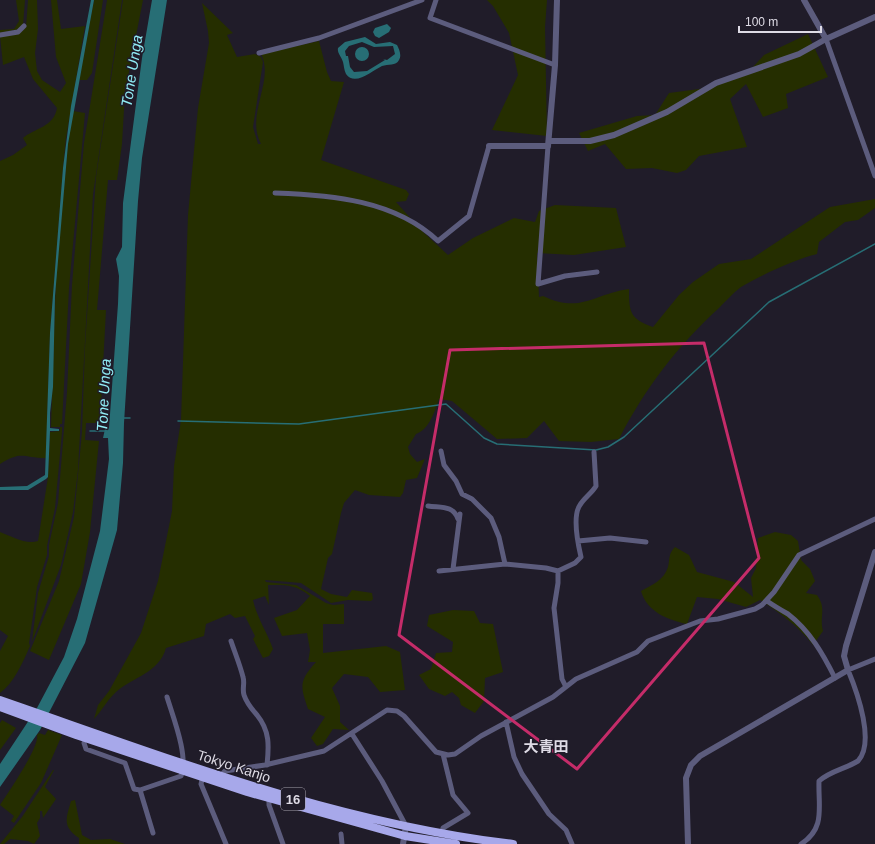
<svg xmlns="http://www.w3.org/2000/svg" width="875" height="844" viewBox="0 0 875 844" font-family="Arial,'Noto Sans JP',sans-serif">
	<rect width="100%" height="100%" fill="#201c29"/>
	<path fill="#252e00" d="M 16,0 L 25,0 L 23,25 L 20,29 L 0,33 L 0,30 L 14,29 L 19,21 Z
		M 28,0 L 37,0 L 38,29 L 35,53 L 37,71 L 42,80 L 60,92 L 66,83 L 56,57 L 51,0 L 57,0 L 61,29 L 85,26 L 66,138 L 63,168 L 50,333 L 46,458 C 23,458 22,450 0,464 L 0,161 L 13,155 L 27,145 L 23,138 C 35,128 54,127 57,108 L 33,79 L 24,57 L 3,65 L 0,36 L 22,31 L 26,27 Z
		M 94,0 L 103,0 L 92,73 L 87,80 L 79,80 Z
		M 107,0 L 122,0 L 93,194 L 78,470 L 73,512 L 61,565 L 32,642 L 38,593 L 49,556 L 49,545 L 58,503 L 67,392 L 72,285 L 84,143 Z
		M 123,0 L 143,0 L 125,92 L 122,144 L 117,180 L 108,180 L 97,310 L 106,310 L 100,423 L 86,423 L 85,440 L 99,441 L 90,532 L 81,584 L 49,660 L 30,651 L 59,581 L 74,517 L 82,432 L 85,347 L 96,177 Z
		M 487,0 L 547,0 L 545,27 L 547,136 L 492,130 L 518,75 L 509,33 L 493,6 Z
		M 202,3 L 233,33 L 227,35 L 237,57 L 255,54 L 261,57 L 263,62 L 253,127 L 258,144 L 261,144 C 245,114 275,81 261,54 L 319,41 L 327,72 L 331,81 L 344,82 L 321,160 L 406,190 L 409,194 L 406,201 L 396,202 L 423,232 L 448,255 L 473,238 L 514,218 L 535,222 L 539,211 L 555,205 L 616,208 L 626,247 L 574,255 L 537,253 L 539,297 L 543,296 C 581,314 593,294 629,289 C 629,312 630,319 653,327 L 679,295 L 693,282 L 719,264 L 751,259 L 830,207 L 875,199 L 875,208 L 858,220 L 845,222 L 819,242 L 817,254 C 796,259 759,276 741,287 C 733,293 726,301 719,308 C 678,345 644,390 619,439 L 591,442 L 559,441 L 544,421 L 527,438 L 497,439 L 452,401 L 439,399 C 435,411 429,430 416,434 L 408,447 L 410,454 L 417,462 L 425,459 L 417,478 L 406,480 L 403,493 L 400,497 L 369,495 L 355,490 L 344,503 L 341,513 L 332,554 L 328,558 L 321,589 L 331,594 L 347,597 L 352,590 L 372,593 L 373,599 L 371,601 L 348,600 L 331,603 L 301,583 L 265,580 L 266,582 L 296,585 L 326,603 L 333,605 L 344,604 L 344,624 L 323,624 L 323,653 L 386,646 L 400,652 L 405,690 L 380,692 L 368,677 L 344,674 L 332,688 L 340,706 L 340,722 L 349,730 L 333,729 L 323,744 L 317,746 L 311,738 L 325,717 L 308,709 C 300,686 299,681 316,662 L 308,662 L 310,650 L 307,633 L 282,636 L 274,618 L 297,610 L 310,596 C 295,584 286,585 268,585 L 269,605 L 265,596 L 253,600 C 257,618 267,632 273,649 L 269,656 L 263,658 L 253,639 L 255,636 L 245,616 L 235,618 L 230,614 L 206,624 L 204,636 L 166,648 C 159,673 133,677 116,692 C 107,700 102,711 94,719 L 98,705 L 109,691 L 141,633 L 158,581 L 172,511 L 174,466 L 181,420 L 188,215 L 198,108 L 209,43 L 208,31 Z
		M 808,34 L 828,77 L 786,94 L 788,108 L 763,117 L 746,84 L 730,99 L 747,147 L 699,156 L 686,170 L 677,173 L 652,168 L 626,169 L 605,144 L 588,151 L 579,133 L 637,116 L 655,115 L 669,93 L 699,89 L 729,81 L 752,68 L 764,55 Z
		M 73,111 L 85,113 L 69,288 L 62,424 L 60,424 L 60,427 L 62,427 L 62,432 L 55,508 L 47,546 L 47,555 L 37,587 L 29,643 L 30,646 C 23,662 14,683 0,693 L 0,651 L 8,636 L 0,630 L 0,532 C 11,536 26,545 38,541 L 48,477 L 50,432 L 60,431 L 60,427 L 51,427 L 56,275 L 68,144 Z
		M 775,532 L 791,535 L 798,541 L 801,560 L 810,569 L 815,581 L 806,593 L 817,595 C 827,609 819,616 823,631 L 813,645 C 798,626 780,613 760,600 L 746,607 L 718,599 L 697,597 L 687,624 C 668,620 647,612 641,591 C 652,585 664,580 668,567 C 670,559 668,554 675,547 L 689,555 L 697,572 L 734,582 L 753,597 L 751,578 L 756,568 L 758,538 Z
		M 453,610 L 474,611 L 480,623 L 493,624 L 503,672 L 485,678 L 484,701 L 475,713 L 461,705 L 459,698 L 452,692 L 445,696 L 429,689 L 419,675 L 431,669 L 436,653 L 452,652 L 453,642 L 427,626 L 429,615 Z
		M 2,720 L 16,728 L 0,750 L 0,723 Z
		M 48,730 L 62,735 L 41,783 L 14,823 L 11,821 L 14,816 L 0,805 C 8,793 40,746 37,735 L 39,733 L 45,735 Z
		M 53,770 L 54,770 L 45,787 L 56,799 L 43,818 L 42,811 L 40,811 L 40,818 L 37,823 L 40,836 L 34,844 L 28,841 L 10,839 L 4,844 L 0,844 L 22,817 Z
		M 75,800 L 82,835 L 91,840 L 110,839 L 125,844 L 79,844 L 79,838 C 62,826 66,819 71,801 Z"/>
	<path fill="#276e75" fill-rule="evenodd" d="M 91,0 L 94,0 L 68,144 L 55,296 L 53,387 L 50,413 L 50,428 L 59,429 L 59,431 L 50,431 L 48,477 L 46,479 L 28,490 L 0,490 L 0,487 L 27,486 L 45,475 L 50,333 L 63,168 L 71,106 Z
		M 152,0 L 167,0 L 142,158 L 138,201 L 124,423 L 123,463 L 117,530 L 85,643 L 40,730 L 0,787 L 0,764 L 37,708 L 64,657 L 77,619 L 100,531 L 109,459 L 108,438 L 103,438 L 105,429 L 109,428 L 118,304 L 119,276 L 116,259 L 122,247 L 123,203 L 142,58 Z
		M 387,24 L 391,28 L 389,32 L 379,38 L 375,36 L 373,32 L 375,28 Z
		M 365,37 L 376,44 L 390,42 L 397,45 C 399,49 402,55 399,60 C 396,66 388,64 382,66 C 373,70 355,87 346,74 C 344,70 344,66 343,62 C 341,56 337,53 338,48 L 345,42 ZM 362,42 L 374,47 L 393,46 L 395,54 L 387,60 L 383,59 L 385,60 L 367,71 L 354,72 L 350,67 L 348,56 L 346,56 L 345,51 L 349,46 Z
		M355 54a7 7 0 1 1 14 0a7 7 0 1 1-14 0Z"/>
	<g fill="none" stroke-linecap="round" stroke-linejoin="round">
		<path stroke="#276e75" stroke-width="1.5" d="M 124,418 L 130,418
			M 178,421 L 299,424 L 446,404 L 484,438 L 497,444 L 596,450 L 608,447 L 624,437 L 769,302 L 875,244
			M 90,431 L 106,431"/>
		<path stroke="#5c5c7d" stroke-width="5" d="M 436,0 L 430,18 L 555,65
			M 0,35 L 18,32 L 24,26
			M 826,39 L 875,176
			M 259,53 L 319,38 L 422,0
			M 548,146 L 538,284 L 565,276 L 597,272
			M 275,193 C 331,195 395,200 438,241 L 469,216 L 489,146
			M 441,451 L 444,465 L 456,481 L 462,494 L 472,499 L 491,518 L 499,537 L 505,564
			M 428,506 C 441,508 453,505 458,519
			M 578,541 L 610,538 L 646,542
			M 453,569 L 460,514
			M 439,571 L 505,564 L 546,568 L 558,571 L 575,563 L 581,557 C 578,544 572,516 580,505 C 584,498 592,493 596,486 L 594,452
			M 558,571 L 558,583 L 554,608 L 562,679 L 566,687
			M 767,601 C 774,606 781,610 788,614 C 810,631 823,654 835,678
			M 231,641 C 235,653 240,665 243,677 C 245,683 242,689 244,695 C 247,704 251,708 257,715 C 270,731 269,746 267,765
			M 506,722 L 514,757 L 522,774 L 549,814 L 566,830 L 572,844
			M 352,734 L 382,781 L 406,826
			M 84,743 L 86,749 L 125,763 L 134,789 L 140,790 L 181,776 C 189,757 173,717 167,697
			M 203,776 L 201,784 L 226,844
			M 219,778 L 225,771 L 265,765 L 324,751 L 387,710 L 397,711 L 404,716 L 436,752 L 448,755 L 455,754 L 481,736 L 553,697 L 576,679 L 637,652 L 648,641 L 700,621 L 718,619 L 755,609 L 762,605 L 774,592 L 799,555 L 875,519
			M 140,790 L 153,833
			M 269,797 L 269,805 L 283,844
			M 442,833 L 443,828 L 468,813 L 453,795 L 443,754
			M 341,834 L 342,844
			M 801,844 C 826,828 818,807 819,781 C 830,771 845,769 858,761 C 875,743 858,694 848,670 L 875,659"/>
		<path stroke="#5c5c7d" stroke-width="6" d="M 804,0 L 826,39
			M 549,141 L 590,141 L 614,135 L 667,112 L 716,83 L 799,54 L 826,39 L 875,17
			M 489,146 L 548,146 L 555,65 L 557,0
			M 403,844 L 406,826
			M 688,844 L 686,778 L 691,765 L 700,756 L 726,741 L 848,670 L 844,656 L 846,646 L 875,552"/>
		<path stroke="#a7a8ea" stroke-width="8" d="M 0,700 C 168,758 335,823 513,844
			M 0,707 L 76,735 L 247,792 L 405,836 L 456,844"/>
	</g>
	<path fill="none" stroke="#c52c69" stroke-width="3" stroke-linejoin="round" d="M 704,343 L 759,558 L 577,769 L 399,635 L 450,350 Z"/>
	<g text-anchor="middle" stroke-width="3" stroke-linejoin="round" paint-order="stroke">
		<rect fill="#201c29" stroke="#a5a2ad" stroke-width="1" x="281" y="788" width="24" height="22" rx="3"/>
		<g font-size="13" font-weight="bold" fill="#dedbe5">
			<text x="293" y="804">16</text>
		</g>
		<g font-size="14" fill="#dedbe5" stroke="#201c29">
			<text transform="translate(234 766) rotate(18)" y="5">Tokyo Kanjo</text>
		</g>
		<g font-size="15" font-style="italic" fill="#91edf6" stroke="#201c29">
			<text transform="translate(132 71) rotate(-81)" y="5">Tone Unga</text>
			<text transform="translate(104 395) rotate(-87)" y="5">Tone Unga</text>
		</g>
		<g font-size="15" font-weight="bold" fill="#dedbe5" stroke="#201c29">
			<text x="546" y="752">大青田</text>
		</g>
	</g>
	<path d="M739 26v6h82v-6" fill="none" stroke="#dedbe5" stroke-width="2"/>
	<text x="745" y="26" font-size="12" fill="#dedbe5" stroke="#201c29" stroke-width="3" paint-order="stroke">100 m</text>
</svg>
